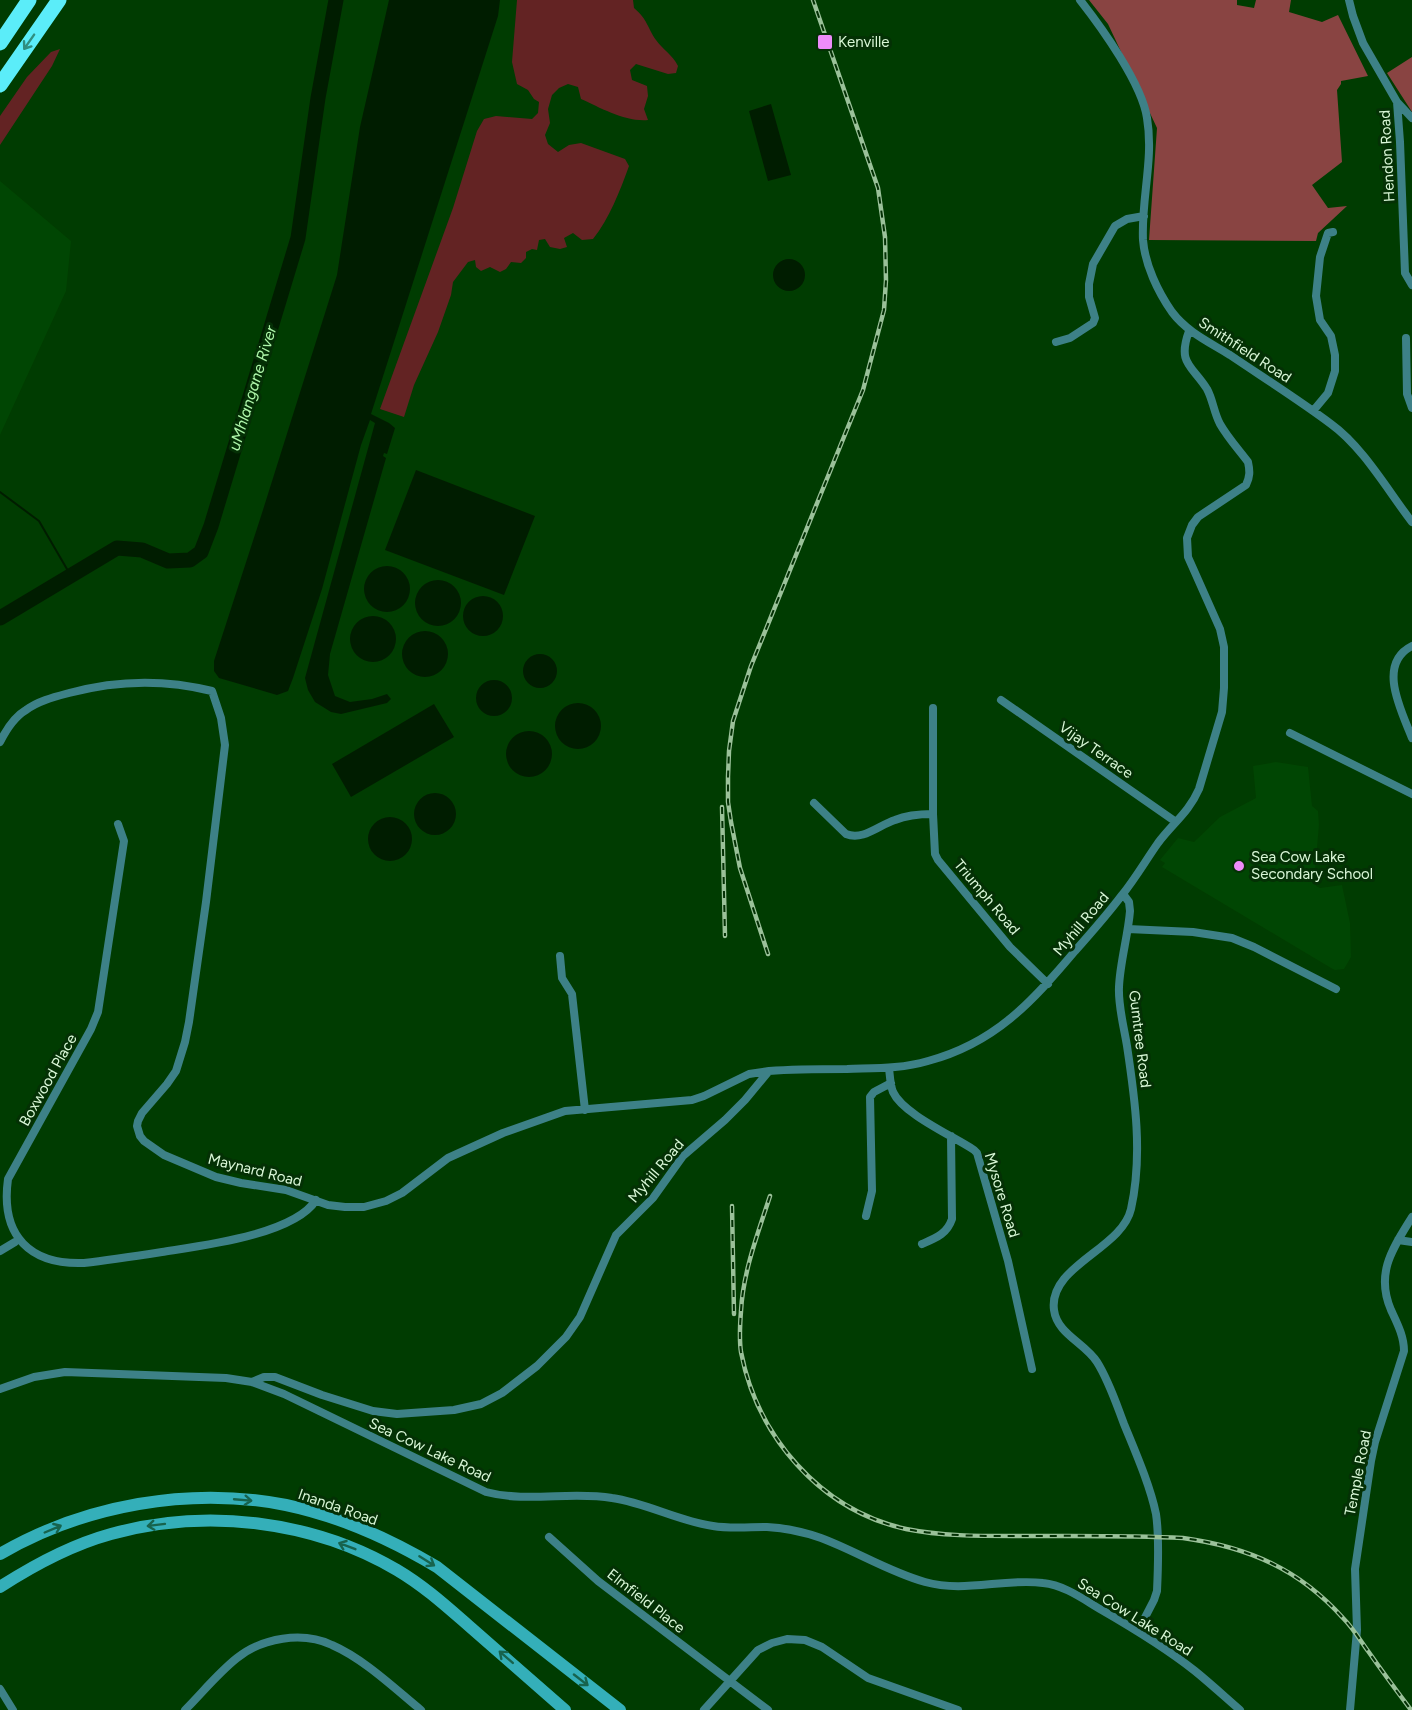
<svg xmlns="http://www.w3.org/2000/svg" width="1412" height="1710" viewBox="0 0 1412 1710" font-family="Figtree,sans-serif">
	<rect width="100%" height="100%" fill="#003c01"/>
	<path fill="#004603" d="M 0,181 L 71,241 L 66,291 L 0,435 Z
		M 1276,762 L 1308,767 L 1312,806 L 1318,811 L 1319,825 L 1315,871 L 1316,886 L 1320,888 L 1342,885 L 1350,923 L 1351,957 L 1344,969 L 1335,970 L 1331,968 L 1162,867 L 1165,863 L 1160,860 L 1178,838 L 1194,842 L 1220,817 L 1256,798 L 1253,766 Z"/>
	<path fill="#632323" d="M 517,0 L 633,0 L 634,8 C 648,20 647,27 656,40 C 663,50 672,54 678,66 L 676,73 L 668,74 L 636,64 L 630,70 L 632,80 L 647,86 L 648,96 L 644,109 L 648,120 C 625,122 601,108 581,99 L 578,87 L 568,84 L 559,88 L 552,95 L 548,109 L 550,123 L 545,135 L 548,144 L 558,152 L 569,145 L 581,143 L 625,159 L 629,166 C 620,191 609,219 593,239 L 582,240 L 573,233 L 564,238 L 567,247 L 560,249 L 550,247 L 545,239 L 539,240 L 537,250 L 532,249 L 526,252 L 526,258 L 521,263 L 511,262 L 506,269 L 500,272 L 490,267 L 481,271 L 476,267 L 475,260 L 468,262 L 453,282 L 451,295 L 438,332 L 414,385 L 404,417 L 380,409 L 453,208 L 477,131 L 484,119 L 496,116 L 532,119 L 538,113 L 539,102 L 534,99 L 528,90 L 517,84 L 512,62 Z
		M 60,49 L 52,66 L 0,145 L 0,116 L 27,77 L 51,52 Z"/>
	<path fill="#894442" d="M 1089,0 L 1237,0 L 1237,5 L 1254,8 L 1256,0 L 1291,0 L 1289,12 L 1322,22 L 1338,15 L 1368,76 L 1341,81 L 1341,84 L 1337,90 L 1342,162 L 1312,185 L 1328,208 L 1347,206 L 1318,233 L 1316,241 L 1149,240 L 1157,128 L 1108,24 Z
		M 1412,57 L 1412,112 L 1387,73 Z"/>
	<path fill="#001d00" d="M 389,0 L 500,0 L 498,16 L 371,414 L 389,423 L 395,428 L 387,454 L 384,453 L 383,456 L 386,458 L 330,654 L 328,675 L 335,696 L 350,702 L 372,699 L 387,694 L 391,699 L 387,703 L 341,714 L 331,712 L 315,702 L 308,690 L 305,678 L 375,423 L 370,420 L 361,445 L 322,589 L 293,678 L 288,691 L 277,695 L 219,678 L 214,671 L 214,661 L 262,513 L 337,275 L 360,127 Z
		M 771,104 L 791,175 L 768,181 L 749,111 Z
		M773 275a16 16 0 1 1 32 0a16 16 0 1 1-32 0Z
		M 416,470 L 535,516 L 504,595 L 385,550 Z
		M364 589a23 23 0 1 1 46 0a23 23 0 1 1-46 0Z
		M415 603a23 23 0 1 1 46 0a23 23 0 1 1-46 0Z
		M463 616a20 20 0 1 1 40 0a20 20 0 1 1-40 0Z
		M350 639a23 23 0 1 1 46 0a23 23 0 1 1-46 0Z
		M402 654a23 23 0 1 1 46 0a23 23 0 1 1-46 0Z
		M523 671a17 17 0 1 1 34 0a17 17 0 1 1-34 0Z
		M476 698a18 18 0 1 1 36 0a18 18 0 1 1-36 0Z
		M555 726a23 23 0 1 1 46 0a23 23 0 1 1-46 0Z
		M 434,704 L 454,737 L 351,797 L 332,764 Z
		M506 754a23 23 0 1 1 46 0a23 23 0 1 1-46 0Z
		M414 814a21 21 0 1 1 42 0a21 21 0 1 1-42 0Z
		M368 839a22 22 0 1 1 44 0a22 22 0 1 1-44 0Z"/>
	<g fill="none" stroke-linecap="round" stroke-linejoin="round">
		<path stroke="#001d00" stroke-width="2" d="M 0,492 L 39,521 L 71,576"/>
		<path stroke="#001d00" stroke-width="15" d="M 0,618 L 117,548 L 142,550 L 168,561 L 190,560 L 201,552 L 211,526 L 298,238 L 318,98 L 336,0"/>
		<path stroke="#3d8187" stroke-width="8" d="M 1080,0 C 1102,28 1142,84 1147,118 C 1154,159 1141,199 1143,240 C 1145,265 1158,292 1172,312 C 1187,332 1209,342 1230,355 C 1264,378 1299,400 1331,424 C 1363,447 1388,491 1412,522
			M 1349,0 L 1353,16 L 1363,43 L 1397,102 L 1400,142 L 1405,273 L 1412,285
			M 1397,102 L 1412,118
			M 1406,338 L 1407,394 L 1412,408
			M 1056,342 L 1070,338 L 1093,323 L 1095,318 L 1089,297 L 1089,284 L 1093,264 L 1115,226 L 1127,219 L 1144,216
			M 1313,411 L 1328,393 L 1335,371 L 1335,355 L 1331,336 L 1320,320 L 1316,296 L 1320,257 L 1328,233 L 1333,232
			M 1412,646 C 1376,664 1402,712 1412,738
			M 1001,700 L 1176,822
			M 933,708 L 933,814 L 935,854 L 938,860 L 1010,947 L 1048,984
			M 1290,733 L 1412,794
			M 0,742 C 6,730 14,717 26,710 C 38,701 54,697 69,693 C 117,680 164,679 212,691 L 221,718 L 225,745 L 206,902 L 189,1022 L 185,1042 L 176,1071 L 167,1084 L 142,1113 L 138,1121 L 137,1126 L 140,1136 L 144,1141 L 164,1155 L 216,1177 L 241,1183 L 286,1190 L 328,1205 L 345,1207 L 364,1207 L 386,1201 L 402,1193 L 448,1158 L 503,1133 L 565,1111 L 692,1100 L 704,1096 L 749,1074 L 769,1071
			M 814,803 L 846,834 C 863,841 879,825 895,820 C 907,815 919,814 933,814
			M 118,824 L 124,841 L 98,1012 L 91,1029 L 8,1179 C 0,1237 31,1265 84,1263 C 110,1260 136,1256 162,1252 C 200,1246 294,1235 316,1200
			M 1123,894 L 1129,902 L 1130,911 C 1128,936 1120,962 1119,987 C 1118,1006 1124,1027 1127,1046 C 1135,1099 1143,1155 1131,1209 C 1122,1249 1048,1266 1054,1310 C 1057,1334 1085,1343 1097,1362 C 1109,1381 1116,1403 1124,1424 C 1135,1451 1150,1485 1156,1514 C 1159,1534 1158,1570 1157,1591 L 1154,1600 L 1138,1631
			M 1128,929 L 1193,932 L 1232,938 L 1254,947 L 1336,989
			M 560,956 L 562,978 L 572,994 L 585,1110
			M 889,1068 C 890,1076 890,1084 893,1092 C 903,1114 953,1136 974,1150 L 977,1153 L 1008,1261 L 1032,1369
			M 866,1216 L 872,1191 L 870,1097 L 874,1092 L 891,1083
			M 1398,1240 L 1412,1242
			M 922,1244 C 936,1238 947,1234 952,1219 L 951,1136
			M 0,1251 L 15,1242
			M 252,1382 L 264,1377 L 275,1377 L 322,1395 L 373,1411 L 397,1414 L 454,1410 L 481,1404 L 502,1393 L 537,1366 L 566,1337 L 580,1317 L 616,1235 L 653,1198 L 683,1156 L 725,1120 L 745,1100 L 769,1071 C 795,1069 821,1069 847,1069 C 874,1068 901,1069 928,1061 C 995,1043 1032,1002 1075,951 C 1091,933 1107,915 1122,895 C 1135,879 1146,860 1158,843 C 1173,823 1189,812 1199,789 L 1222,712 L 1224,688 L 1224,647 L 1220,629 L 1188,557 L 1187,538 L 1192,525 L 1198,517 L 1246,485 C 1250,477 1250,471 1248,462 C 1239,450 1228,438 1220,424 C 1214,413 1213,400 1207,389 C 1192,365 1177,364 1189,331
			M 0,1389 L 34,1377 L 65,1372 L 226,1378 L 252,1382 L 284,1394 L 486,1492 C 528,1503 570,1491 612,1498 C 647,1503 678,1521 713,1526 C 730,1529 749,1527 767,1527 C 785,1528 804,1532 821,1538 C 856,1551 889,1572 925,1582 C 964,1593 1004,1578 1043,1583 C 1064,1585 1083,1599 1100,1609 C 1133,1628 1166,1648 1195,1671 C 1211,1684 1225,1697 1240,1710
			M 549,1537 L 598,1581 L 768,1710
			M 0,1689 L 13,1710
			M 185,1710 C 202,1693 218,1673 237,1658 C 262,1638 302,1631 332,1645 C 364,1659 394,1688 421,1710
			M 704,1710 L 758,1650 L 772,1643 L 787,1639 L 805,1640 L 822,1647 L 868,1678 L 958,1710
			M 1350,1710 L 1357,1630 L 1355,1569 L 1371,1461 L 1375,1442 L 1404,1351 C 1404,1336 1397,1323 1391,1310 C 1375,1273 1393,1248 1412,1217"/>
		<path stroke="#34afb9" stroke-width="12" d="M 0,1554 C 84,1505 190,1486 286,1505 C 339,1516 390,1539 437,1567 L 620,1710
			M 0,1587 C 34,1565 71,1545 111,1534 C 206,1508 312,1520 397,1570 C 424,1586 446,1606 469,1626 C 501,1654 533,1682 565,1710"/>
		<path stroke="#5bedf9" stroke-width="15" d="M 0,43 L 29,0
			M 0,85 L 59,0"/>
		<g stroke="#9ac199" stroke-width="4.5">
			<path id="rail" d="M 722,807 L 725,936
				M 768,954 L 740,868 L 731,822 L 728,802 L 728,777 L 729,751 L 733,721 L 751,666 L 863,390 L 884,310 L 886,280 L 885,237 L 878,188 L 813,0
				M 770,1196 C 758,1233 743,1272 741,1311 C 740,1324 739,1339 741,1352 C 757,1436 820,1510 906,1529 C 941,1536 978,1536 1014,1536 C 1071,1536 1127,1535 1183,1538 C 1248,1547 1299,1569 1343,1618 C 1353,1628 1360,1640 1368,1651 C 1382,1671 1396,1690 1411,1710
				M 732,1206 L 734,1314"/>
		</g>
		<use href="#rail" stroke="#043005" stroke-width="2" stroke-dasharray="7" stroke-linecap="butt"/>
	</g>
	<defs><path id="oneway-shaft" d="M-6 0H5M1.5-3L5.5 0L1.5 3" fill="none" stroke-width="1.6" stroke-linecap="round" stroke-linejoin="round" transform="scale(1.5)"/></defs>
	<use stroke="#308e7f" href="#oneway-shaft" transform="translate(29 42) rotate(125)"/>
	<g stroke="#17634d">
		<use href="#oneway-shaft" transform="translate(243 1500) rotate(5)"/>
		<use href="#oneway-shaft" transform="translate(156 1525) rotate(173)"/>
		<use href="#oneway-shaft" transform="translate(53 1529) rotate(-23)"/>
		<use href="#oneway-shaft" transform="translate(347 1546) rotate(-159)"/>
		<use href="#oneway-shaft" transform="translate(427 1561) rotate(32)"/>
		<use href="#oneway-shaft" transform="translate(506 1657) rotate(-139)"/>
		<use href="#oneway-shaft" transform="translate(581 1680) rotate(38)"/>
	</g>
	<g fill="#ed8cf9" stroke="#043005" stroke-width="2">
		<rect x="817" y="34" width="16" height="16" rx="3"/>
		<circle cx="1239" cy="866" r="6"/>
	</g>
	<g text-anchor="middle" stroke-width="6" stroke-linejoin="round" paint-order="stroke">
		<g font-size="15" fill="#d9f7d7" stroke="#043005" text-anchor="start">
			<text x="838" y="47">Kenville</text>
			<text x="1251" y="862">Sea Cow Lake<tspan x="1251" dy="17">Secondary School</tspan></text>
		</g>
		<g font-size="15" fill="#d9f7d7" stroke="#043005">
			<text transform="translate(1387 156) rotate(-93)" y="5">Hendon Road</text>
			<text transform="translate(1245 350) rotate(33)" y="5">Smithfield Road</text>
			<text transform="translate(1096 750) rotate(35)" y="5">Vijay Terrace</text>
			<text transform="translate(987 897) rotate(50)" y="5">Triumph Road</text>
			<text transform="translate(1081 924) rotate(-50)" y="5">Myhill Road</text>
			<text transform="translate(1140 1039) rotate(83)" y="5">Gumtree Road</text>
			<text transform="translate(48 1080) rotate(-61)" y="5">Boxwood Place</text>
			<text transform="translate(255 1170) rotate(14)" y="5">Maynard Road</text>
			<text transform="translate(656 1171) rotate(-50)" y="5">Myhill Road</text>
			<text transform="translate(1002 1195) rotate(73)" y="5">Mysore Road</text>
			<text transform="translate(430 1450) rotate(25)" y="5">Sea Cow Lake Road</text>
			<text transform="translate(1358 1473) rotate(-79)" y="5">Temple Road</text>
			<text transform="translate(338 1507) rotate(19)" y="5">Inanda Road</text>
			<text transform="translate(646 1601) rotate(38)" y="5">Elmfield Place</text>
			<text transform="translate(1135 1617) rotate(32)" y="5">Sea Cow Lake Road</text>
		</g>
		<g font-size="16" font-style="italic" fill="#adf5a9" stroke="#043005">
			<text transform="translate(252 388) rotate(-73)" y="6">uMhlangane River</text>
		</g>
	</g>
</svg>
